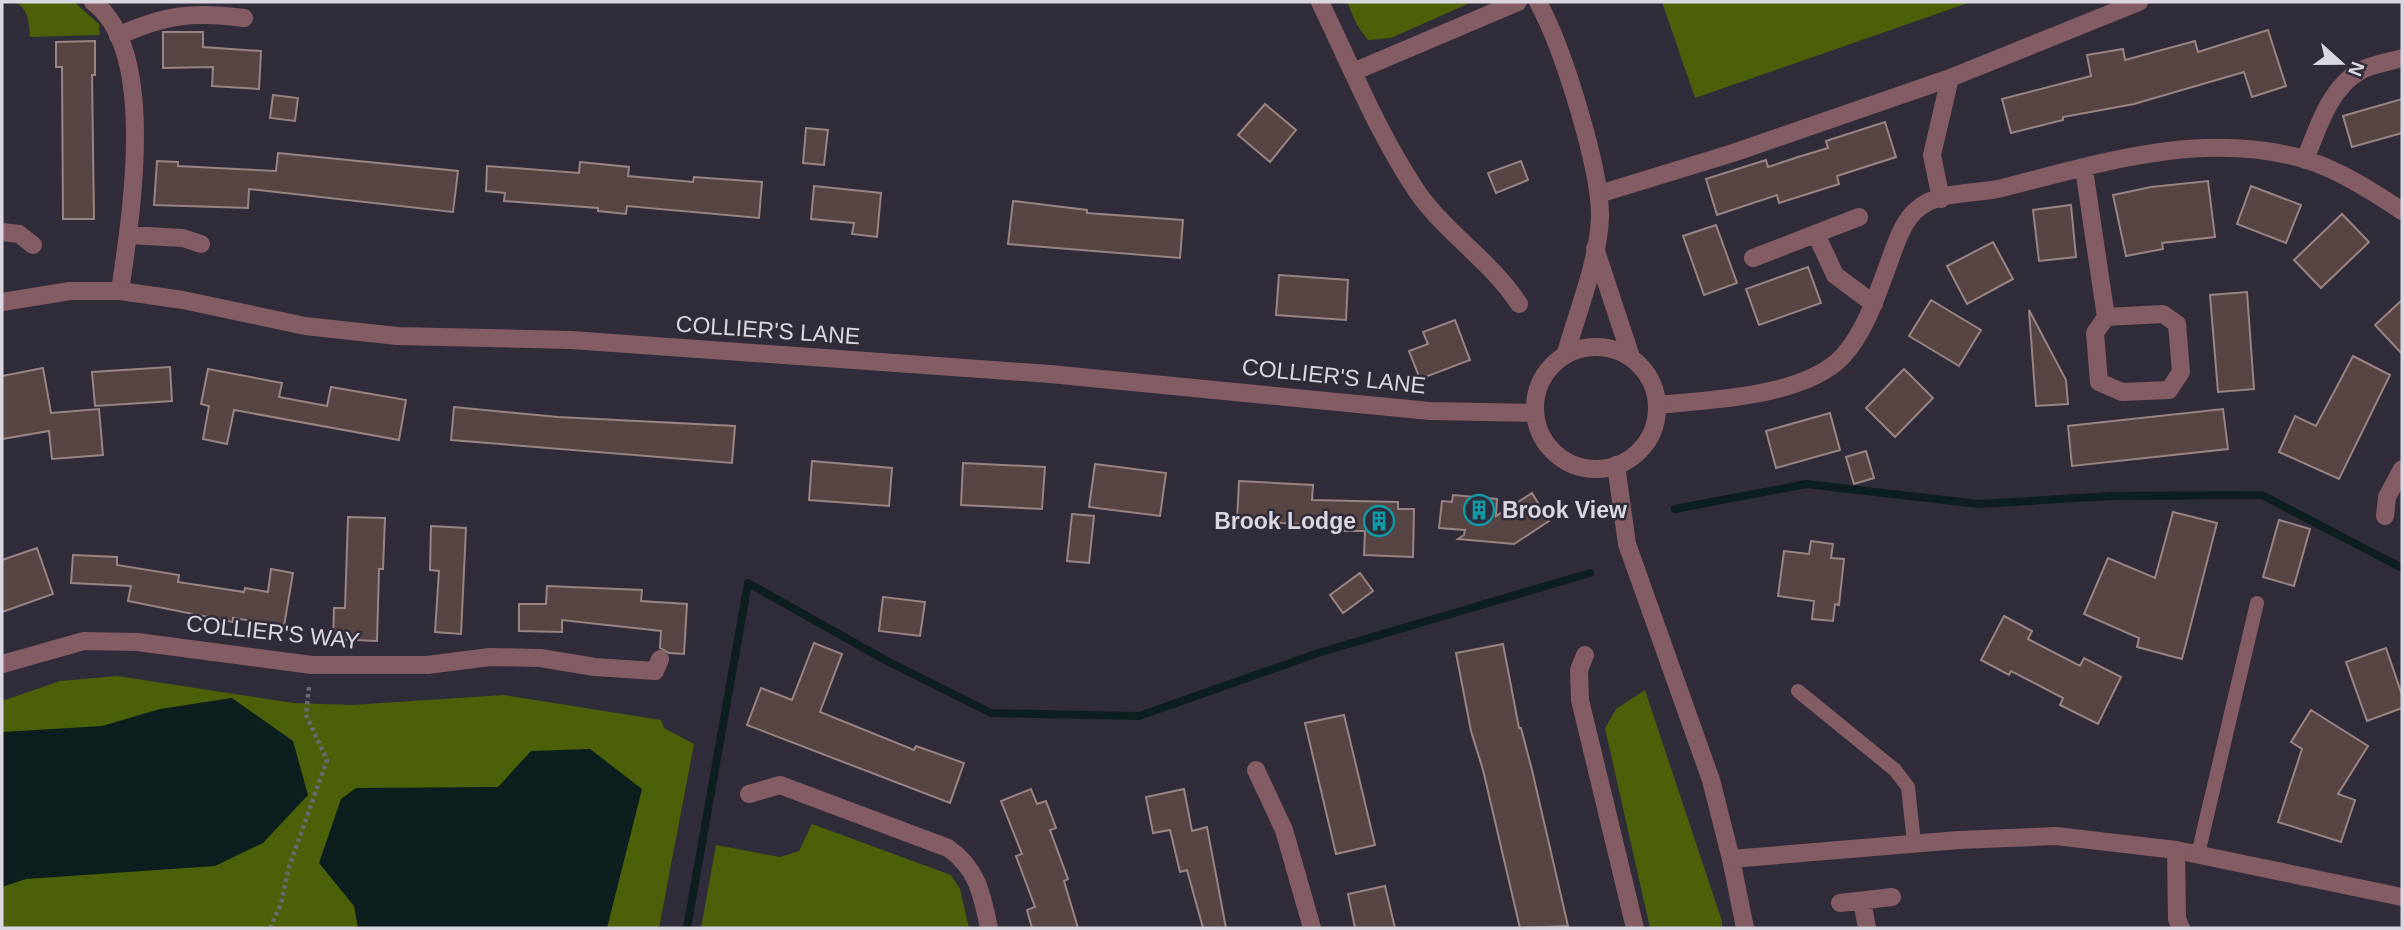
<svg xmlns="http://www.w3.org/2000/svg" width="2404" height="930" viewBox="0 0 2404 930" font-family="Helvetica,sans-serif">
	<rect width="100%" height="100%" fill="#312c39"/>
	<path fill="#4b6008" d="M 15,2 L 74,2 L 99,24 L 100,35 L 30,37 C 29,24 29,9 15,2 Z
		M 1347,2 L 1472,2 L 1391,38 L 1368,40 L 1357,25 Z
		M 1662,2 L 1971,2 L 1695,98 Z
		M 117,676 L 294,703 L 351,705 L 504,695 L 661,720 L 664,728 L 694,744 L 659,928 L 2,928 L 2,701 L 60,681 Z
		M 1645,690 L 1722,921 L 1722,928 L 1650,928 L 1605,728 L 1616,709 Z
		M 812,824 L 951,875 L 960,889 L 969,928 L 701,928 L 716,845 L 780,857 L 799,851 Z"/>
	<path fill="#0d1e1f" d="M 232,698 L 293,741 L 308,795 L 263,843 L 215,866 L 26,879 L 2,887 L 2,732 L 102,726 L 160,709 Z
		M 590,749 L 642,789 L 607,928 L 358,928 L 354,906 L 319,863 L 341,799 L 356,788 L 498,787 L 531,751 Z"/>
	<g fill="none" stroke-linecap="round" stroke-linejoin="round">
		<path stroke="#0d1e1f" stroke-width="8" d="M 1675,509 L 1806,484 L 1979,504 L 2112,496 L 2262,495 L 2402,568
			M 687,928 L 748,583 L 887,661 L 991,713 L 1139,716 L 1318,653 L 1590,573"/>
	</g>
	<path fill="#574543" stroke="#988482" stroke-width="2" d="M 2268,30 L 2286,86 L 2252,97 L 2244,72 L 2134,104 L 2063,117 L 2063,120 L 2011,133 L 2002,99 L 2091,76 L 2087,55 L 2123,49 L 2125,60 L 2195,41 L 2198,52 Z
		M 163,32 L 203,32 L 203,47 L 261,51 L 259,89 L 212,86 L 213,67 L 163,68 Z
		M 95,41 L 95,75 L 92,75 L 94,219 L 63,219 L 62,67 L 56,67 L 56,42 Z
		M 273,95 L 298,98 L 295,121 L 270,118 Z
		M 2402,99 L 2402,133 L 2352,147 L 2343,116 Z
		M 1265,104 L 1296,130 L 1270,162 L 1238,135 Z
		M 1885,122 L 1896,157 L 1837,176 L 1839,184 L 1779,203 L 1777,195 L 1717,215 L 1706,179 L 1766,160 L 1768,167 L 1798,157 L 1828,148 L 1826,141 Z
		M 806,128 L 828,130 L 824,165 L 803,163 Z
		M 278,153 L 458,171 L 453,212 L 249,189 L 248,208 L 154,205 L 157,161 L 178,162 L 178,166 L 276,171 Z
		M 1521,161 L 1528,180 L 1496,193 L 1488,173 Z
		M 580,162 L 629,167 L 628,176 L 693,182 L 694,177 L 762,182 L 759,218 L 627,206 L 626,214 L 598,211 L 598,208 L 504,201 L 505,193 L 486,191 L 487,166 L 579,173 Z
		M 2208,181 L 2215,237 L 2162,243 L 2163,249 L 2126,256 L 2113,195 L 2151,187 Z
		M 814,186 L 881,193 L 877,237 L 852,234 L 854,223 L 811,219 Z
		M 2251,186 L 2301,205 L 2286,243 L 2237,224 Z
		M 1013,201 L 1087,210 L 1087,213 L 1183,220 L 1180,258 L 1008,244 Z
		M 2071,205 L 2076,257 L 2039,261 L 2033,210 Z
		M 2342,214 L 2369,242 L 2321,288 L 2294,260 Z
		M 1716,225 L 1737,283 L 1704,295 L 1683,236 Z
		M 1993,242 L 2013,279 L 1967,304 L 1947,266 Z
		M 1808,267 L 1821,303 L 1759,325 L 1746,289 Z
		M 1279,275 L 1348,280 L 1346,320 L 1276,315 Z
		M 2247,292 L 2254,389 L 2218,392 L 2210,295 Z
		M 1931,300 L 1981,330 L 1959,366 L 1909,336 Z
		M 2402,300 L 2402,354 L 2375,325 Z
		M 2029,310 L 2066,380 L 2068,404 L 2036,406 Z
		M 1455,320 L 1470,360 L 1420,379 L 1409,351 L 1428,344 L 1423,332 Z
		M 2353,356 L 2390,375 L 2339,479 L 2279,452 L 2295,416 L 2316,426 Z
		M 170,367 L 172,401 L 95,406 L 92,372 Z
		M 43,368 L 51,413 L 99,409 L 103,455 L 52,459 L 49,431 L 2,439 L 2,376 Z
		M 208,369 L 282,383 L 279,397 L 327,406 L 331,387 L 406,400 L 399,440 L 234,410 L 227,444 L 203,439 L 209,406 L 201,404 Z
		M 1904,369 L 1933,398 L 1895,437 L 1866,408 Z
		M 454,407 L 558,417 L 735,426 L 732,463 L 451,440 Z
		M 2223,409 L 2228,449 L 2072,466 L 2068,426 Z
		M 1830,413 L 1840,450 L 1776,468 L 1766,431 Z
		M 1866,451 L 1874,478 L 1854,484 L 1846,457 Z
		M 812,461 L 892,468 L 889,506 L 809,500 Z
		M 963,463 L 1045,467 L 1042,509 L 961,505 Z
		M 1095,464 L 1166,473 L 1160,516 L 1089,507 Z
		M 1239,481 L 1313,485 L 1312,500 L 1398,502 L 1398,509 L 1414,509 L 1413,557 L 1364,555 L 1365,531 L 1344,531 L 1344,526 L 1237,521 Z
		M 1532,493 L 1549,521 L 1514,544 L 1458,539 L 1464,535 L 1465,530 L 1439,528 L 1442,501 L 1452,502 L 1453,495 L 1497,499 L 1496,516 Z
		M 2173,512 L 2217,523 L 2182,659 L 2137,647 L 2139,638 L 2084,614 L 2108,558 L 2155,578 Z
		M 1072,514 L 1094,516 L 1089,563 L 1067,561 Z
		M 348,517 L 385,518 L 383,569 L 379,569 L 377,641 L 333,639 L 334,608 L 345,608 Z
		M 2279,520 L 2310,529 L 2294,586 L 2263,577 Z
		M 431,526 L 466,528 L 461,634 L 435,632 L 439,571 L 430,570 Z
		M 1811,541 L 1833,544 L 1831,558 L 1844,559 L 1839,605 L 1835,604 L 1833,621 L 1812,619 L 1814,601 L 1778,596 L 1784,551 L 1809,554 Z
		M 37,548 L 53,594 L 2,612 L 2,560 Z
		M 73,555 L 117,557 L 117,565 L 179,575 L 178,582 L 244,592 L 245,588 L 268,592 L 271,569 L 293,573 L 284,626 L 233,618 L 233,622 L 128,601 L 131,586 L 71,583 Z
		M 1360,573 L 1373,591 L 1343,613 L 1330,595 Z
		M 547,586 L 642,590 L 641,601 L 687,604 L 684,654 L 669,653 L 660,648 L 661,631 L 562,620 L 562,632 L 519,631 L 519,604 L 546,604 Z
		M 883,597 L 925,602 L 920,636 L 879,631 Z
		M 2004,616 L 2032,631 L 2028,639 L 2080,666 L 2084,658 L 2121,677 L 2098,724 L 2060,705 L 2063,698 L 2011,671 L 2009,675 L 1981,660 Z
		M 814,643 L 842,654 L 820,712 L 914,750 L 916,746 L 964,763 L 950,803 L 747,725 L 761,688 L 792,700 Z
		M 1503,644 L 1519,728 L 1521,728 L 1532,770 L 1568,926 L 1520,928 L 1483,770 L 1471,731 L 1456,653 Z
		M 2386,648 L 2402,695 L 2402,708 L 2367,721 L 2346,662 Z
		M 2311,710 L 2368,746 L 2338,794 L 2355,800 L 2341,842 L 2278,822 L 2302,749 L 2291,742 Z
		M 1344,715 L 1375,845 L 1336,854 L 1305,723 Z
		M 1031,789 L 1037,804 L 1046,801 L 1056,828 L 1050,830 L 1068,879 L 1064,881 L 1078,928 L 1032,928 L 1027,910 L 1035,907 L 1016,856 L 1022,854 L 1001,801 Z
		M 1184,789 L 1192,831 L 1207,827 L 1226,928 L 1203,928 L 1187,870 L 1180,872 L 1170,830 L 1153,833 L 1146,797 Z
		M 1385,886 L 1395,928 L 1355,928 L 1348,894 Z"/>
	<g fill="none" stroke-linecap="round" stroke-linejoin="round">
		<path stroke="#6d6974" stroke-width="4.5" stroke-dasharray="3.5 3.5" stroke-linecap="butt" d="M 270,928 L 281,904 L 289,867 L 327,760 L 306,715 L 309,686"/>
		<path stroke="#845c63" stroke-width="14" d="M 1798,691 L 1895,770 L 1908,787 L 1914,843
			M 2198,854 L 2257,603"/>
		<path stroke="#845c63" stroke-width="18" d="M 93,2 C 159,51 130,221 120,291
			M 1320,2 C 1351,66 1378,134 1418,193 C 1447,234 1492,262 1519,304
			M 118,36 C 164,15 193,11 244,18
			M 1353,72 L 1518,2
			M 2305,160 C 2317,130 2330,87 2360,71 C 2372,64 2389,62 2402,58
			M 2084,169 L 2106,317 L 2095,333 L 2099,382 L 2122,392 L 2169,390 L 2181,372 L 2177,324 L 2163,314 L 2106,317
			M 1599,194 L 1733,153 L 1950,78 L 2139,2
			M 1941,199 L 1932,155 L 1950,78
			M 2,232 L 19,234 L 33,245
			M 1816,234 L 1835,275 L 1874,304
			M 128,235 L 183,238 L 201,244
			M 1753,258 L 1859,217
			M 1657,405 C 1709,400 1805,397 1843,356 C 1863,334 1874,303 1884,276 C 1893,254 1900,221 1920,207 C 1941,191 1978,194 2002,188 C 2101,163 2202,130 2304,159 C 2339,170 2372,191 2402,211
			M 2385,516 L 2387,497 L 2402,469
			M 1585,655 L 1579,670 L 1580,700 L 1635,928
			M 2,664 L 84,641 L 137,642 L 312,665 L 427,665 L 490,657 L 540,658 L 595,667 L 655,671 L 660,659
			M 1256,770 L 1284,830 L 1312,928
			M 749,794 L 780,785 L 948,848 C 978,869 982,895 989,928
			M 2176,850 L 2402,897
			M 1731,859 L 1745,928
			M 1862,901 L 1867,928
			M 1840,903 L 1892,897"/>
		<path stroke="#845c63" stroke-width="18" d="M 1538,2 C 1562,46 1601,168 1600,218 C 1598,262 1578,310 1566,353
			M 1595,248 L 1631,357
			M 2,302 L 70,291 L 120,291 L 183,300 L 305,326 L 397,336 L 571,340 L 1050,374 L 1430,411 L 1534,413
			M1535 408a61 61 0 1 1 122 0a61 61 0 1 1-122 0Z
			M 1616,465 L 1627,544 L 1711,780 L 1731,859 L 1959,840 L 2056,836 L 2176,850 L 2177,919 L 2181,928"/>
	</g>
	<defs>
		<g id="building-ring" transform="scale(1.575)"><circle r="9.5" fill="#312c39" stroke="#0f9aa8" stroke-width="1.5"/><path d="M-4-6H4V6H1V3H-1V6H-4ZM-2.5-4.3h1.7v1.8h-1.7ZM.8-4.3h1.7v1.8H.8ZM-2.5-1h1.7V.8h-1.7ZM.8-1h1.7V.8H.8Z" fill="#0f9aa8"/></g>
	</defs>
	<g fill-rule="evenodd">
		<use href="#building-ring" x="1479" y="510"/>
		<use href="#building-ring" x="1379" y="521"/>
	</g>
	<g text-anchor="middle" stroke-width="5" stroke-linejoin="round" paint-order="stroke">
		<g font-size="23" fill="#dad7e0" stroke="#312c39">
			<text transform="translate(768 330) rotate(4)" y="8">COLLIER'S LANE</text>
			<text transform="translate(1334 376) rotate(6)" y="8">COLLIER'S LANE</text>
			<text transform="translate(273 632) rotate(6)" y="8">COLLIER'S WAY</text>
		</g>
		<g font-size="23" font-weight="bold" fill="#dad7e0" stroke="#312c39" text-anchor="start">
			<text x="1502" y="518">Brook View</text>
			<text x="1356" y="529" text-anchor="end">Brook Lodge</text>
		</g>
	</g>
	<rect width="2404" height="930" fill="none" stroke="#dad7e0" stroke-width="7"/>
	<g transform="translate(2341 63) rotate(111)" stroke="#312c39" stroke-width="5" paint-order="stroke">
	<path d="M0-5L12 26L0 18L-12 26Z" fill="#dad7e0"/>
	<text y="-10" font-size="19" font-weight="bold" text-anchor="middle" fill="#dad7e0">N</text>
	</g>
</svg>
